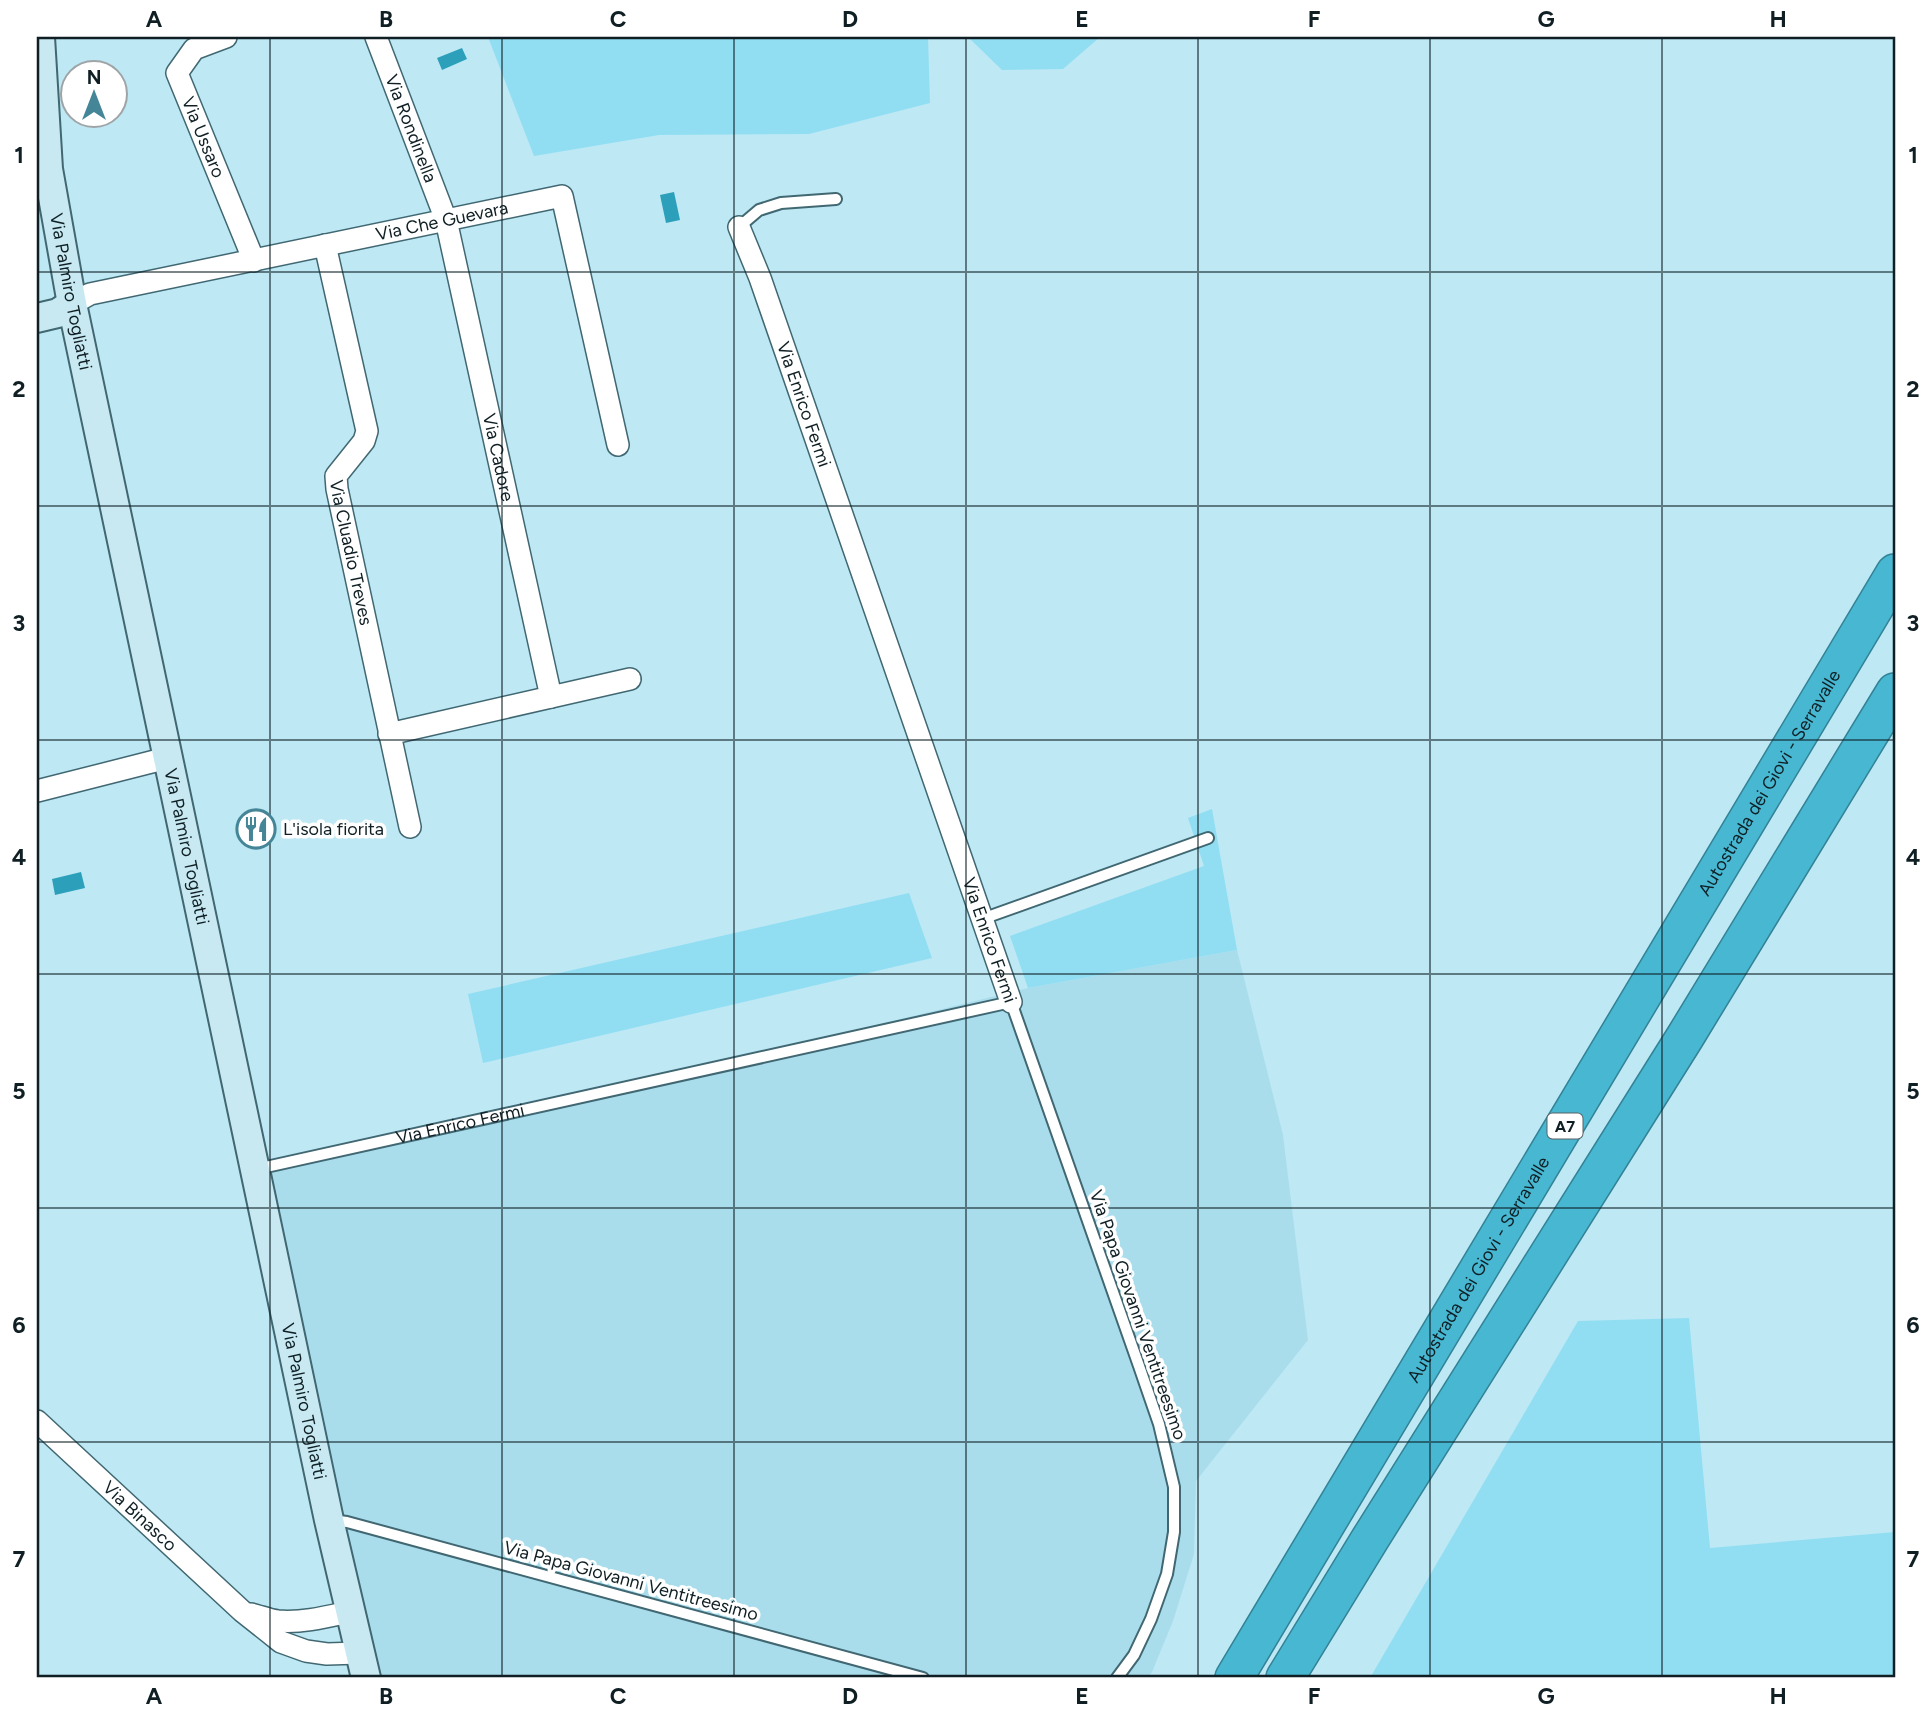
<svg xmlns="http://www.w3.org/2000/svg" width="1932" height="1715" viewBox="0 0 1932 1715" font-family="Figtree,sans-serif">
	<rect width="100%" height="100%" fill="#bde8f4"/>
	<path fill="#aaddec" d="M 1237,950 L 1283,1135 L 1308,1340 L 1196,1481 L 1194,1554 L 1173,1621 L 1152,1672 L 1147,1678 L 379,1678 L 262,1175 L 1028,988 Z"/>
	<path fill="#91def3" d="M 488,37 L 928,37 L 930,103 L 809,134 L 659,135 L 534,156 Z
		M 968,37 L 1100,37 L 1063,69 L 1002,70 Z
		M 1212,809 L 1237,950 L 1028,988 L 1010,936 L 1204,866 L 1188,818 Z
		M 909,893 L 932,958 L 483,1063 L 468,994 Z
		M 1689,1318 L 1710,1548 L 1895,1532 L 1895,1678 L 1370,1678 L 1578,1321 Z"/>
	<path fill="#2ca0bb" d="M 462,48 L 467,59 L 442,70 L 437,58 Z
		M 674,192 L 680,220 L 666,223 L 660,195 Z
		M 81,872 L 85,888 L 55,895 L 52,879 Z"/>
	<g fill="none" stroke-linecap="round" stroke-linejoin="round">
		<g stroke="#416872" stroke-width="14">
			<g id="lane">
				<path d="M 739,227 L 759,210 L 781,203 L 836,199"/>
				<path d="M 982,919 L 1208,838"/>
				<path id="s1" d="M 257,1169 L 1011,1002 L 1139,1366 L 1159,1424 L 1174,1487 L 1174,1532 L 1167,1574 L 1151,1619 L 1134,1655 L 1117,1678"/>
				<path d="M 331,1520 L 347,1522 L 923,1678"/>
			</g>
		</g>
		<g stroke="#416872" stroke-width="24">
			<g id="street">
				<path id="s2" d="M 226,37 L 194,49 L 177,73 L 254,261"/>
				<path id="s3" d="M 376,37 L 446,220 L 551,697 L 389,734"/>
				<path id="s4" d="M 739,227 L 760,278 L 1011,1002"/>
				<path id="s5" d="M 325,245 L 367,431 L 364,441 L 336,476 L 337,489 L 410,827"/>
				<path id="s6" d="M 72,304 L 90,294 L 562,196 L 618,445"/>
				<path d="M 551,697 L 630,679"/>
				<path d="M 37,791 L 167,758"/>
				<path id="s7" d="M 37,1421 L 242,1611 L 281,1642 L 306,1651 L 327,1654 L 359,1653"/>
				<path d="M 251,1614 C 260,1616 269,1620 278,1621 C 302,1623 326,1617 349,1612"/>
			</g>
		</g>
		<g stroke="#416872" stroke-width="32">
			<g id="secondary">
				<path id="s8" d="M 40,37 L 48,169 L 72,304 L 329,1520 L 366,1678"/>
				<path d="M 37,318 L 58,313 L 72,304"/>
			</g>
		</g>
		<g stroke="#338295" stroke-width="40">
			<g id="highway">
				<path id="s9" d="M 1234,1678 L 1895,573"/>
				<path d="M 1285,1678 L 1370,1539 L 1685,1037 L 1895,692"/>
			</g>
		</g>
		<use href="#lane" stroke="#fff" stroke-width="10"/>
		<use href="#street" stroke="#fff" stroke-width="21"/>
		<use href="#secondary" stroke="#c8e9f2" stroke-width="28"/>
		<use href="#highway" stroke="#47b7d2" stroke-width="37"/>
	</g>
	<path fill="none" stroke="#0f1f24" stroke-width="2" stroke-opacity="0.55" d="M 270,37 L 270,1678M 502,37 L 502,1678M 734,37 L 734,1678M 966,37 L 966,1678M 1198,37 L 1198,1678M 1430,37 L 1430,1678M 1662,37 L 1662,1678M 37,272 L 1895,272M 37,506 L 1895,506M 37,740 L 1895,740M 37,974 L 1895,974M 37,1208 L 1895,1208M 37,1442 L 1895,1442"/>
	<defs>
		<g id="restaurant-ring" transform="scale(2.0125)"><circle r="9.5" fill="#fff" stroke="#448697" stroke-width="1.5"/><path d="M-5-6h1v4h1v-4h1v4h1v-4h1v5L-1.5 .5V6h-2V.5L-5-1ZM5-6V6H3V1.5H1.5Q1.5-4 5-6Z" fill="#448697"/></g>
	</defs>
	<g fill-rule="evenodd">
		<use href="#restaurant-ring" x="256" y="829"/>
	</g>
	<g text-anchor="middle" stroke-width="7" stroke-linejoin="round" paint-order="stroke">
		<rect fill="#fff" stroke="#576266" stroke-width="2" x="1547.5" y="1113.5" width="35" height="25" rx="5"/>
		<g font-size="16" font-weight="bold" fill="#0f1f24">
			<text x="1565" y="1132">A7</text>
		</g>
		<g font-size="18" fill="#0f1f24" stroke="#fff">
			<text dy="6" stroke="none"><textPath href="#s3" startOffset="98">Via Rondinella</textPath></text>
			<text dy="6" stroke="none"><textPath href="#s2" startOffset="133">Via Ussaro</textPath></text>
			<text dy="6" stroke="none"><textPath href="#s6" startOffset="380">Via Che Guevara</textPath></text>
			<text dy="6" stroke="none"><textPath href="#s8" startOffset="257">Via Palmiro Togliatti</textPath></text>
			<text dy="6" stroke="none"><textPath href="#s4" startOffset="189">Via Enrico Fermi</textPath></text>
			<text dy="6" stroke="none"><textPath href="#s3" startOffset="439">Via Cadore</textPath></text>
			<text dy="6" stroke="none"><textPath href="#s5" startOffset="324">Via Cluadio Treves</textPath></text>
			<text dy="6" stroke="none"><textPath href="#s9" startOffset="1043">Autostrada dei Giovi - Serravalle</textPath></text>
			<text dy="6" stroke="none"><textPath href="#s8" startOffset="824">Via Palmiro Togliatti</textPath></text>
			<text dy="6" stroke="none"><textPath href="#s4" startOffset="756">Via Enrico Fermi</textPath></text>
			<text dy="6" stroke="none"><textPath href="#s1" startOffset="208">Via Enrico Fermi</textPath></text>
			<text dy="6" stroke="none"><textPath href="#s9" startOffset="476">Autostrada dei Giovi - Serravalle</textPath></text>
			<text transform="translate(1138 1315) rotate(71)" y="6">Via Papa Giovanni Ventitreesimo</text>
			<text dy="6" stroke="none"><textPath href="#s8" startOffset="1391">Via Palmiro Togliatti</textPath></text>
			<text dy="6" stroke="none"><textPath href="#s7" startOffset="140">Via Binasco</textPath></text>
			<text transform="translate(631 1581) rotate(15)" y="6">Via Papa Giovanni Ventitreesimo</text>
		</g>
		<g font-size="18" fill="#0f1f24" stroke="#fff" text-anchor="start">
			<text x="283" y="835">L'isola fiorita</text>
		</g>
	</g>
	<rect width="1932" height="1715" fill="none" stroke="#ffffff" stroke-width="77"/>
	<g transform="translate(94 94)"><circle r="33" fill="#ffffff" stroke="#9fa5a7" stroke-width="2"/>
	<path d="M0-5L12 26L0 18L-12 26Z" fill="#448697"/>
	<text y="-10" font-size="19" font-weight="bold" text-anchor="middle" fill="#0f1f24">N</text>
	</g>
	<rect x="38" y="38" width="1856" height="1638" fill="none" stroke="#0f1f24" stroke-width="2.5"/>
	<g font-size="23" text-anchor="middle" font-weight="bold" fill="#0f1f24">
		<text x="154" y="27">A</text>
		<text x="386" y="27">B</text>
		<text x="618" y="27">C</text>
		<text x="850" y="27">D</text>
		<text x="1082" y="27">E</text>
		<text x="1314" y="27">F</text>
		<text x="1546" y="27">G</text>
		<text x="1778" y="27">H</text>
		<text x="19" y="163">1</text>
		<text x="1913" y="163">1</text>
		<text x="19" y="397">2</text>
		<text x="1913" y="397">2</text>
		<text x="19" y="631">3</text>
		<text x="1913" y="631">3</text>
		<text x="19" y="865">4</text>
		<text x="1913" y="865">4</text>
		<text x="19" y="1099">5</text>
		<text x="1913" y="1099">5</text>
		<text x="19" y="1333">6</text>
		<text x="1913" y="1333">6</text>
		<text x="19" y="1567">7</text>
		<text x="1913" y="1567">7</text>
		<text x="154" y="1704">A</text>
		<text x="386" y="1704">B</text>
		<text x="618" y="1704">C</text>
		<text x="850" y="1704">D</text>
		<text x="1082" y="1704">E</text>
		<text x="1314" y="1704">F</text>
		<text x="1546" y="1704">G</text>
		<text x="1778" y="1704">H</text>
	</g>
</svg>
